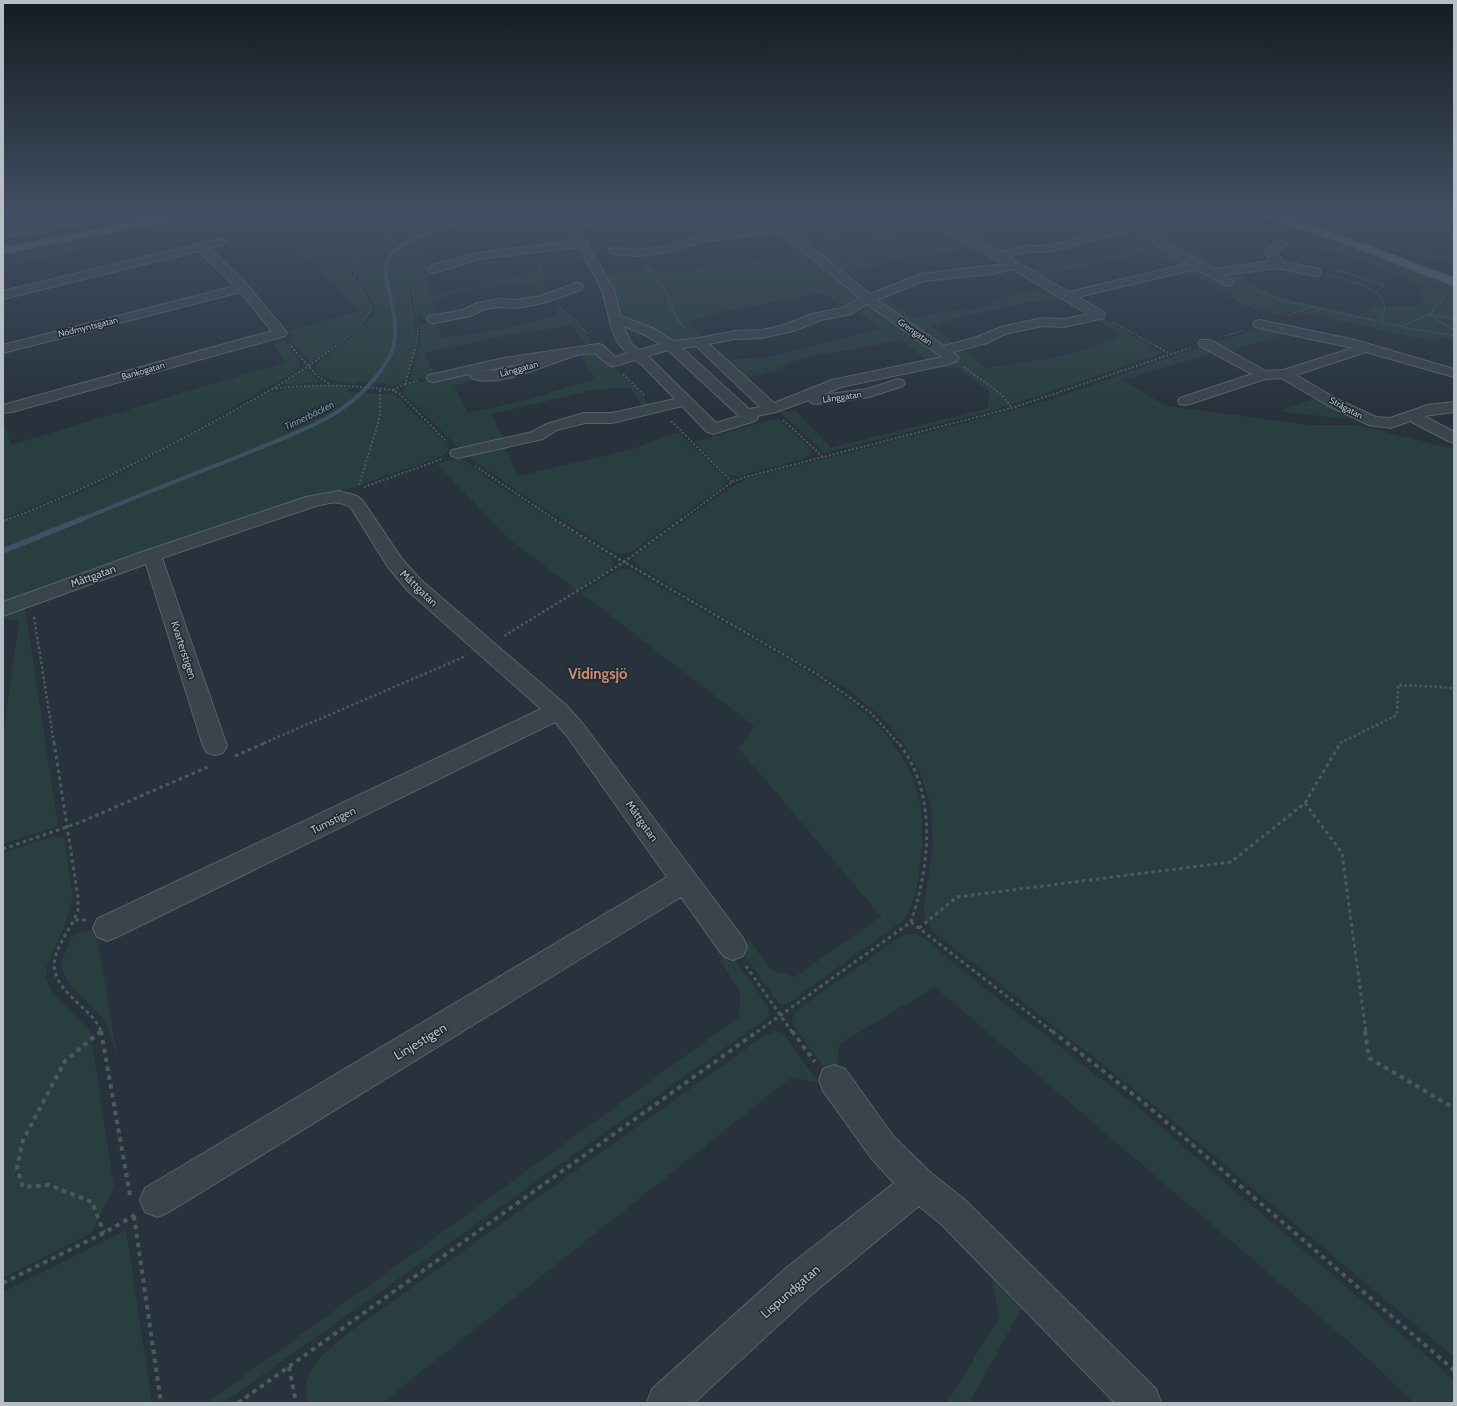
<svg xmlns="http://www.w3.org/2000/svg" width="1457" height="1406" viewBox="0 0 1457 1406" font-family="Cabin,sans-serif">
	<rect width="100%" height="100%" fill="#27323d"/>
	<path fill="#293f3f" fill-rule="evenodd" d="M 208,214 L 236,214 L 267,225 L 267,228 L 232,238 L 228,227 L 211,220 L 3,268 L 3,254 Z
		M 246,214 L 275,214 L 286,223 C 276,228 253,221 246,214 Z
		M 283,214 L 315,214 L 323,222 L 295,223 Z
		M 462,214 L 471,214 L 388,237 L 349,242 L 318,242 L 298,226 L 325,223 L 339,238 L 357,238 Z
		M 478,214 L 551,214 L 528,230 L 527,236 L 535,248 L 516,223 L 440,242 L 421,253 L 428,270 L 412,276 L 408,279 C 413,309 421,340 409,369 C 407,373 406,379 402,382 C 397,386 390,386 384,387 L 387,384 L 356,382 L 354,384 C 340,382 325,381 315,370 L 315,367 L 319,362 C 329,354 373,322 375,311 C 377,299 357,288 358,277 C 358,273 360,269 362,265 C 379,231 445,223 478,214 Z
		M 555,214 L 560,214 L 575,240 L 567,243 C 557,237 544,239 538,248 L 532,236 L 532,230 L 552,218 Z
		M 611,214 L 617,214 L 627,224 L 655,222 L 706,214 L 744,214 L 672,225 L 653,232 L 632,236 L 645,251 L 644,258 L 658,273 L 742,263 L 802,251 L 780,234 L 774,235 L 747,214 L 777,214 L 793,226 L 840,222 L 859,218 L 872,214 L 929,214 L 953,222 L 976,234 L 1021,226 L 1067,214 L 1144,214 L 1167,231 L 1181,244 L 1275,295 L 1295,301 L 1359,315 L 1376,305 L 1414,307 L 1424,301 L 1419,286 C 1393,274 1367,262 1339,253 C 1329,250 1319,252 1309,247 L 1325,238 L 1454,286 L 1454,340 L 1441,338 L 1430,341 L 1361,325 L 1292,311 L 1276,315 L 1238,298 L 1163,259 L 1145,254 L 1049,274 L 1043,279 L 1051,288 L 1162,353 L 1042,395 L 988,412 L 825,453 L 700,340 L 675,342 C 661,329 637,329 624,314 C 619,308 619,301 616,294 C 613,288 609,281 606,275 L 650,268 ZM 1072,220 L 1128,251 L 1067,265 L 1030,269 L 983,242 L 1001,233 ZM 973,250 L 991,261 L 999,259 L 1049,288 L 1014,294 L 995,300 L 977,309 L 952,310 L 913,318 L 885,298 L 873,295 L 848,275 L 897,259 ZM 824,293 L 843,309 L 857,310 L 882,329 L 767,357 L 724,360 L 687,321 L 711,316 L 714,313 ZM 1065,300 L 1122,335 L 1093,347 L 1052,358 L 987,368 L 932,327 L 951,319 L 1030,302 ZM 900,339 C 916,351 934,371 956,367 L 989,391 L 988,408 L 831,448 L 795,410 L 786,412 L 771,404 L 747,378 L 775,371 L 790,362 L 813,356 L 876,345 Z
		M 1280,214 L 1444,214 L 1454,219 L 1454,238 L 1428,250 L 1454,259 L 1454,264 L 1409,256 Z
		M 127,223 L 122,225 L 3,248 L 3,244 Z
		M 286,226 L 293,228 C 322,251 355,274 370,309 L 368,315 L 356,328 L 310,363 L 289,340 L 294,339 L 288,331 L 359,311 L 314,263 L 266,231 Z
		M 386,240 C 372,248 357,257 354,273 L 352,273 L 321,245 Z
		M 538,269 L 549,295 L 542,298 C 539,295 536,288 533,286 C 519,276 449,295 432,301 L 439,317 L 424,319 L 420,316 L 412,281 C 417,273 431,269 439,273 L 424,277 L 432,295 L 500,281 Z
		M 555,309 L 558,309 C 569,318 587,330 591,344 L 588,348 L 572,325 L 503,336 L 425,353 L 435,376 L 414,380 L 410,379 L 420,343 L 420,325 L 435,320 L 442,338 C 482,334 520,327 558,315 Z
		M 1263,327 L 1291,332 L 1228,352 L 1213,353 L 1123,380 L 1166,406 L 1310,425 L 1357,425 L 1454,449 L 1454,1357 L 1145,1098 L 931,930 L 925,918 L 924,906 L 933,845 L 931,806 L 919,770 L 902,741 L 882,718 L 850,691 L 647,572 L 634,562 L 634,559 L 638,554 L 728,489 L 746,479 L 998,414 L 1056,398 L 1170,357 Z
		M 284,341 L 300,362 L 300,367 L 296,371 L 167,446 L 124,468 L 83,487 L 3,519 L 3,419 L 11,445 L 285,362 L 274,344 Z
		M 591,351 L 601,354 L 643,396 L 648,405 L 645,409 L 630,388 L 597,389 L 492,414 L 505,441 L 462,449 L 459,448 L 403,393 L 404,388 L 411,384 L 470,371 L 474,380 L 454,385 L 467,412 C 511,407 553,390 596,380 L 579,354 Z
		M 306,370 L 321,382 L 281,385 Z
		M 327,385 L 349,388 L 348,392 L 388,395 L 389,393 L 394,394 L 444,441 L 449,447 C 446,455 439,457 432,460 L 348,489 L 327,492 L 151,550 L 3,603 L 3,523 L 86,490 L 127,470 L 268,393 L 301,387 Z
		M 1320,397 L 1343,410 L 1347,419 L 1285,412 L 1280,410 Z
		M 777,418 L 808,446 L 811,451 L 807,458 L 736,477 L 726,474 L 695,442 Z
		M 678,432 L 724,477 L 726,483 L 722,487 L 634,550 L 625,554 L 615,553 L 529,499 L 466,455 L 503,445 L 518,476 L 633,449 Z
		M 456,458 C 467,459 477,471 486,477 C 528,505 572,530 613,559 L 614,563 L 613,567 L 576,590 L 509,539 L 437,464 Z
		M 623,569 L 630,569 C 671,593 713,617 755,641 C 840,691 935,739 921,854 C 918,878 918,904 901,922 L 787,1004 L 782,1005 L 778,1002 L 739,947 L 749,940 L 771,970 L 795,977 L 881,916 L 739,749 L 754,726 L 581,593 L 611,574 Z
		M 25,608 L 58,826 L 3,844 L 3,736 L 19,621 L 3,619 L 3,616 Z
		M 51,837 L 64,838 L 73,897 L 64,928 L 47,965 L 46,978 L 51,991 L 90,1030 L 114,1187 L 91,1233 L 3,1278 L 3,853 Z
		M 93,929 L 101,956 L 117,1057 L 106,1022 L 67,981 L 62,970 L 62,961 L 70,940 L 78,933 Z
		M 906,934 L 916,934 L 927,940 L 964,972 L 1140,1109 L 1454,1380 L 1454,1403 L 1414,1403 L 1363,1354 L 935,987 L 839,1044 L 837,1068 L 829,1074 L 793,1025 L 792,1020 L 795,1013 L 804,1005 L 899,938 Z
		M 731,953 L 768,1007 L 769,1012 L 767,1018 L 223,1403 L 207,1403 L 739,1017 L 740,991 L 720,960 Z
		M 776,1031 L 784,1034 L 819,1083 L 792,1077 L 382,1403 L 307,1403 C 307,1396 305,1388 307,1381 C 314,1357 336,1344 354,1329 L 761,1038 Z
		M 126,1230 L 152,1403 L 3,1403 L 3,1292 Z
		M 992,1279 L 1021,1309 L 969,1403 L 947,1403 L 999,1317 Z"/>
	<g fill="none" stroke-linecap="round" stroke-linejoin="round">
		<path stroke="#3d5164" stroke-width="3.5" d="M 393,347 C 400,325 389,298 386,275 C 385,269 386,260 390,255 C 409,231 480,220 510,214"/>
		<path stroke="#3d5164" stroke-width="4" d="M 80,520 C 131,499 183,478 235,458 C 268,444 303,432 334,414 C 358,399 384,374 394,346"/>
		<path stroke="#3d5164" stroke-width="5.5" d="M 3,551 L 82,519"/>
		<g stroke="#58626b" stroke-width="2">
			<path id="minor" d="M 100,214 L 121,214 L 116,217 L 3,238 L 3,232 Z
				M 131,214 L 141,214 L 147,223 L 146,225 L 138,225 Z
				M 353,214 L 378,214 C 374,219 345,223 341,218 L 342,216 Z
				M 560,214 L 570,214 L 574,220 C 588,219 602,214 615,214 L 616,216 L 615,218 L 594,224 L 577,226 L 614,290 L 621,316 L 655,329 L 673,341 L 699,338 L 735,331 L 762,330 L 784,325 L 812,314 L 842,308 L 860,298 L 778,231 L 765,234 L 706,241 L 663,253 L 639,256 L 614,254 L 610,253 L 608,251 L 610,249 L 614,248 L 639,250 L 662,247 L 705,235 L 772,226 L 759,214 L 770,214 L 870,294 L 921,274 L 1003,264 L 919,216 L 918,214 L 930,214 L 1000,252 L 1027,246 L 1047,246 L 1064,242 L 1075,237 L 1125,227 L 1129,228 L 1130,230 L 1129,232 L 1082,242 L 1067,248 L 1047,252 L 1027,252 L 1008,257 L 1069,292 L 1187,264 L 1163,250 L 1118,214 L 1164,214 L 1163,216 L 1137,219 L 1171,246 L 1214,269 L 1270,261 L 1265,251 C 1270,245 1278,240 1285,242 L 1287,244 L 1277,252 L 1282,261 L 1319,269 L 1321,272 L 1319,275 L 1315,276 L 1277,268 L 1224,275 L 1234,282 L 1232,285 L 1228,286 L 1196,269 L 1078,297 L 1104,312 L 1105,315 L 1104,318 L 1064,327 L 1042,326 L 1005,334 L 987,343 L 953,352 L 959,358 L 957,361 L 946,365 L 841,387 L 822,395 L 867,389 L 898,379 L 903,380 L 905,383 L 903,386 L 869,397 L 816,404 L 811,403 L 809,400 L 776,412 L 757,416 L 758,418 L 755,421 L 713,434 L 707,432 L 682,406 L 612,423 L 585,423 L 557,430 L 543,439 L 458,458 L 452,456 L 450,453 L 452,450 L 532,432 L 547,424 L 584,413 L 612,413 L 675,399 L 642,365 L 635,360 C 611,367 613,371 595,353 C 588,354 580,354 574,356 C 545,365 503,387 473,379 L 469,374 L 434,382 L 429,381 L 427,378 L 429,375 L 504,358 L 598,344 L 603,345 L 615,357 L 627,353 C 608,336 610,313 602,291 C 597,276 586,261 578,247 L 478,259 L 434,273 L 430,272 L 428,269 L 430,266 L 477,253 L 574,241 ZM 1012,269 L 1088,314 L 1064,319 L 1042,318 L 1001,327 L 977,337 L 944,346 L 877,300 L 923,281 L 992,274 ZM 867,304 L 942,357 L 832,380 L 774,403 L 709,344 L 735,339 L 762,338 L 793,331 L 821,320 L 851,314 ZM 623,326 L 645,335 L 660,344 L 639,350 L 632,344 ZM 696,346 L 760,407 L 749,409 L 682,348 ZM 668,350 L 739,416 L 716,423 L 648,356 ZM 526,363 L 500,370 L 482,371 Z
				M 944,214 L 991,214 C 983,223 956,219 945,216 Z
				M 220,239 L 226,242 L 224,244 L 209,248 L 242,279 L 285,330 L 287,333 L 285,336 L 12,412 L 3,413 L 3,405 L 272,331 L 240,292 L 3,353 L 3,345 L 235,286 L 198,251 L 3,299 L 3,291 Z
				M 577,283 L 581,284 L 583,287 L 581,290 L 543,303 L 516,308 L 498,307 L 485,309 L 471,316 L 434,323 L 429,322 L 427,319 L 429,316 L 463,310 L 477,303 L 498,299 L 516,300 L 540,296 Z
				M 1260,320 L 1355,340 L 1454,369 L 1454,377 L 1366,352 L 1296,375 L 1339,400 L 1376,417 L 1390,418 L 1428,405 L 1454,402 L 1454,412 L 1424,416 L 1454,432 L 1454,443 L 1448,441 L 1410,421 L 1391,428 L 1369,425 L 1329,406 L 1281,378 L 1265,379 L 1190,404 L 1185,405 L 1180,404 L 1178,401 L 1180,398 L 1252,374 L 1200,346 L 1198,343 L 1200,340 L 1210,340 L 1266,371 L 1283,370 L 1353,348 L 1255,327 L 1253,324 L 1255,321 Z
				M 339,491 L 357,496 L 363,501 L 402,559 L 421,580 L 566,705 L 583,724 L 743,938 L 747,947 L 743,956 L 733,960 L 723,956 L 681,897 L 169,1212 L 157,1217 L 145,1212 L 140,1200 L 145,1188 L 667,877 L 567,736 L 555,722 L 117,937 L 107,941 L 97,937 L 93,928 L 97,919 L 541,709 L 407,590 L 388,567 L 351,508 C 339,499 329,503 316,506 L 162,558 L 227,746 L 223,753 L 215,755 L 207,753 L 203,746 L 146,564 L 3,616 L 3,602 L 145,551 L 306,497 Z
				M 834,1065 L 845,1069 L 894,1137 L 931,1173 L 965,1200 L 1156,1389 L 1161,1403 L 1115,1403 L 941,1224 L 919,1206 L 811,1295 L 694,1403 L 647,1403 L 652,1389 L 785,1269 L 894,1183 L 872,1159 L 823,1091 L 819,1080 L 823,1069 Z"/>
		</g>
		<g stroke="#434d56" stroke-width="2">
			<path id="major" d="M 173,214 L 192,214 L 187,217 L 3,254 L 3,248 Z
				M 1261,214 L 1276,214 L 1356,241 L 1454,278 L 1454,286 L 1348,245 L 1262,216 Z"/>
		</g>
		<path stroke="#485c5c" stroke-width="1.5" stroke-dasharray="1.5 1.5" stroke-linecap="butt" d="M 241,214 L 274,227
			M 279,214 C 315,242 351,267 372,308 L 360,327 L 334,347
			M 1070,214 L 1088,223
			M 909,218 L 895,223 L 906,230 L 918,229
			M 620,227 L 627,238
			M 530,236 C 531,225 543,221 551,216
			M 816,236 L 853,241 L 871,240
			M 234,238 L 286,225 L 331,221
			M 317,243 L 355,242 L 389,238
			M 1129,244 L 1146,253
			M 537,262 L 546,283
			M 851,264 L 867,252 L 873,238 L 906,231
			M 647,266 L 665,289 L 677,319 L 685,328
			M 1329,270 L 1344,272 L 1385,286 L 1375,292
			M 1329,274 C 1341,278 1382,289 1384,303 C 1386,309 1382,316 1381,322
			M 354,279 C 357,272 358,265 363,259 C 389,228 438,222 475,214
			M 1248,284 L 1260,292 L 1281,300 L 1417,330 L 1454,335
			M 1231,296 L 1257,309
			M 560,308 L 578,323 L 588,335
			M 1429,314 L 1454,330
			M 1431,314 L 1454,319
			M 1289,315 L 1311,307
			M 417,316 L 411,281 L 413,277 L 419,274
			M 1112,322 L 1158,347
			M 1403,326 L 1429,314 L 1447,295
			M 1225,336 L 1245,330
			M 289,344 L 292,347
			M 416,347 L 418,327"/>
		<path stroke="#485c5c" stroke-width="2" stroke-dasharray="2 2" stroke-linecap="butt" d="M 291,346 L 316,375 L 329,384
			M 1156,346 L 1170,354
			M 964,367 L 1002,395 L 1012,408
			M 623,374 L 644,395
			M 405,384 L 418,381
			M 272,389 C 312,384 352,385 392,390 L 400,394 L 447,442
			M 393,390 L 405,384 L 416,346
			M 783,420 L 822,456
			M 671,421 L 732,482
			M 475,466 L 556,520
			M 359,485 L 378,423 L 380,414 L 380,389
			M 364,487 L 442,459
			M 6,520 C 81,492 152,456 222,417 C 260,396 301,374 335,346
			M 681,520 L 732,482 L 742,478 L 1012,408 L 1190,348"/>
		<path stroke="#485c5c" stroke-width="2.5" stroke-dasharray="2.5 2.5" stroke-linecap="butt" d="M 682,519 L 624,562 L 817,674 L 871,713 L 898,743
			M 3,521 L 8,519
			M 34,617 L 54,743
			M 504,636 L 624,562 L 554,519
			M 264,743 L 466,656
			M 1340,743 L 1397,715 L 1398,685 L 1443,687 L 1454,689"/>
		<path stroke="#485c5c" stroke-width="3" stroke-dasharray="3.5 3.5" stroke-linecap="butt" d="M 54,742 L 78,897 L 78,910 L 74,920
			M 235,756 L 267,742
			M 1305,803 L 1342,853 L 1366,1032
			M 3,849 L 81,822 L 210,766
			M 86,920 L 74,920 C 50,960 43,972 81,1006 C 89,1014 98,1021 101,1032
			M 911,922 L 1053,1032
			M 919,928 L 957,897 L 1231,862 L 1305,803 L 1341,742
			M 746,966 L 792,1032
			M 99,1032 L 101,1031
			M 757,1032 L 911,922 C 930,865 938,793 898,742"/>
		<path stroke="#485c5c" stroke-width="4" stroke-dasharray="4.5 4.5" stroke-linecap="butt" d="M 101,1031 L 130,1195
			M 101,1031 L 65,1061 L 23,1140 L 17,1168 L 23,1187 L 49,1185 L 92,1202 L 104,1233
			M 792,1031 L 815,1062
			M 1052,1031 L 1143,1102 L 1454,1370
			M 1365,1031 L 1369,1058 L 1454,1108
			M 134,1216 L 161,1403
			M 3,1283 L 104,1233 L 135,1215
			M 289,1367 L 296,1403
			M 238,1403 L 758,1031"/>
		<use href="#minor" fill="#3a444d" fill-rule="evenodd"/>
		<use href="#major" fill="#58636d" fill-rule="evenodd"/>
	</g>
	<linearGradient id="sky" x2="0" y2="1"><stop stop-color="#151c22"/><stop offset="0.52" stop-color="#414f62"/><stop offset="1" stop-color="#414f62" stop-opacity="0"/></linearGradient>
	<rect width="1457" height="411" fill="url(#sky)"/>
	<g text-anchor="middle" stroke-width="3" stroke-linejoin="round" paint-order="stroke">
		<g font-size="9" fill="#b6bfc8" stroke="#1f2932">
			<text transform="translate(88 327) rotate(-14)" y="3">Nödmyntsgatan</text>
			<text transform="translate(915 332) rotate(35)" y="3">Grengatan</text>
			<text transform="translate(519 369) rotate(-15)" y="3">Långgatan</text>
			<text transform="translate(143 371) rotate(-16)" y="3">Bankogatan</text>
			<text transform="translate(842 397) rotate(-8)" y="3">Långgatan</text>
			<text transform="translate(1346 408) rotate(28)" y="3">Strågatan</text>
		</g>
		<g font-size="10" font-style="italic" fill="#7992a9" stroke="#1f2932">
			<text transform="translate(309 415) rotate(-26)" y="4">Tinnerbäcken</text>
		</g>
		<g font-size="11" fill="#b6bfc8" stroke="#1f2932">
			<text transform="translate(93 576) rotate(-20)" y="4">Måttgatan</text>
			<text transform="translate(419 588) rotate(44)" y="4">Måttgatan</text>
			<text transform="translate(184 650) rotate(72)" y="4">Kvarterstigen</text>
			<text transform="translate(333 820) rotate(-26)" y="4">Tumstigen</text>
			<text transform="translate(642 821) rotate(55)" y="4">Måttgatan</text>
		</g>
		<g font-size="13" fill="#b6bfc8" stroke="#1f2932">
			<text transform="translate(420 1041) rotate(-31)" y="5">Linjestigen</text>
			<text transform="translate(790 1291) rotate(-41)" y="5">Lispundgatan</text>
		</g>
		<g font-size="15" font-weight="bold" fill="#cc8d6d" stroke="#1f2932">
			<text x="598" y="679">Vidingsjö</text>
		</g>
	</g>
	<rect width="1457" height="1406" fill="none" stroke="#b6bfc8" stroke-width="8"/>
</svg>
